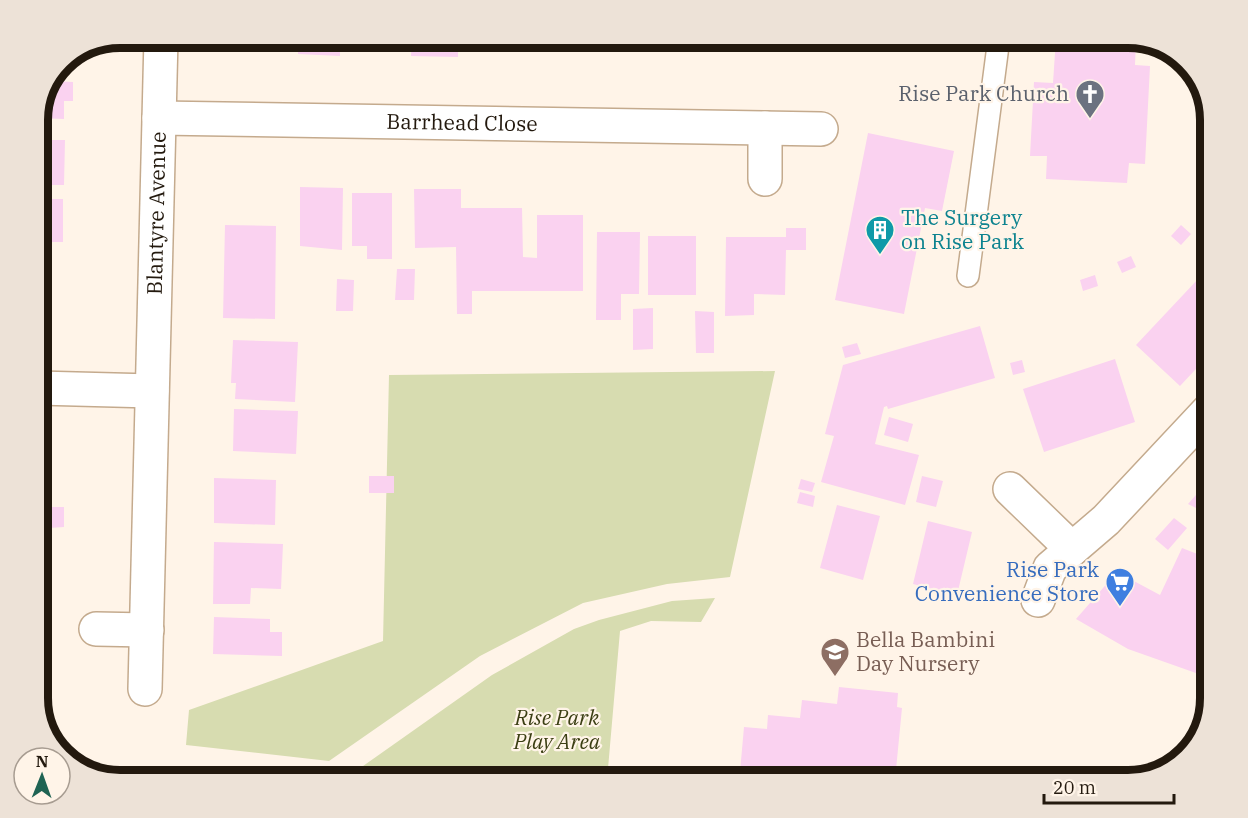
<svg xmlns="http://www.w3.org/2000/svg" width="1248" height="818" viewBox="0 0 1248 818" font-family="'IBM Plex Serif',serif">
	<rect width="100%" height="100%" fill="#fff4e8"/>
	<path fill="#d7dcb0" d="M 775,371 L 730,577 L 667,584 L 583,603 L 480,656 L 329,761 L 186,745 L 189,710 L 383,641 L 389,375 Z
		M 715,598 L 701,622 L 651,621 L 620,631 L 607,780 L 398,780 L 356,771 L 492,675 L 574,629 L 599,620 L 672,601 Z"/>
	<path fill="#fad2f0" d="M 298,38 L 340,38 L 340,56 L 298,54 Z
		M 355,38 L 400,38 L 399,52 L 355,49 Z
		M 412,38 L 458,38 L 458,57 L 411,56 Z
		M 475,38 L 517,38 L 517,45 L 474,43 Z
		M 537,38 L 601,38 L 601,41 L 589,40 L 588,51 L 536,48 Z
		M 613,38 L 679,38 L 679,50 L 634,48 L 634,40 L 613,40 Z
		M 690,38 L 716,38 L 716,51 L 698,52 L 698,40 L 690,40 Z
		M 770,38 L 838,38 L 837,51 L 769,50 Z
		M 1056,38 L 1128,38 L 1136,40 L 1135,65 L 1150,66 L 1145,164 L 1129,163 L 1127,183 L 1046,179 L 1047,156 L 1030,156 L 1034,82 L 1053,83 Z
		M 53,81 L 73,82 L 73,101 L 64,101 L 64,119 L 38,118 Z
		M 868,133 L 954,151 L 942,211 L 925,208 L 904,314 L 835,300 Z
		M 38,140 L 65,140 L 64,185 L 38,185 Z
		M 300,187 L 343,188 L 342,250 L 300,246 Z
		M 414,189 L 461,189 L 461,208 L 522,208 L 523,257 L 537,258 L 537,215 L 583,215 L 583,291 L 472,291 L 472,314 L 457,314 L 456,247 L 415,248 Z
		M 352,193 L 392,193 L 392,259 L 367,259 L 367,246 L 352,246 Z
		M 38,199 L 63,199 L 63,242 L 38,242 Z
		M 225,225 L 276,226 L 275,319 L 223,318 Z
		M 1181,225 L 1191,234 L 1181,245 L 1171,236 Z
		M 786,228 L 806,228 L 806,250 L 786,250 L 785,295 L 754,294 L 754,315 L 725,316 L 726,237 L 786,237 Z
		M 597,232 L 640,232 L 639,294 L 621,294 L 621,320 L 596,320 Z
		M 648,236 L 696,236 L 696,295 L 648,295 Z
		M 1131,256 L 1136,267 L 1122,273 L 1117,262 Z
		M 397,269 L 415,269 L 414,300 L 395,300 Z
		M 38,273 L 41,273 L 41,325 L 38,325 Z
		M 1095,275 L 1098,286 L 1083,291 L 1080,280 Z
		M 1199,278 L 1210,288 L 1210,354 L 1180,386 L 1136,345 Z
		M 337,279 L 354,280 L 353,311 L 336,311 Z
		M 653,308 L 653,349 L 633,350 L 633,309 Z
		M 695,311 L 714,312 L 714,353 L 696,353 Z
		M 980,326 L 995,378 L 888,409 L 887,406 L 884,407 L 875,444 L 919,455 L 905,505 L 821,482 L 834,436 L 825,434 L 843,365 Z
		M 233,340 L 298,342 L 295,402 L 235,399 L 236,383 L 231,383 Z
		M 857,343 L 861,354 L 845,358 L 842,347 Z
		M 1115,359 L 1135,422 L 1044,452 L 1023,389 Z
		M 1022,360 L 1025,372 L 1013,375 L 1010,363 Z
		M 234,409 L 298,411 L 296,454 L 233,451 Z
		M 889,417 L 913,424 L 908,442 L 884,435 Z
		M 38,458 L 47,458 L 46,507 L 38,507 Z
		M 369,476 L 394,476 L 394,493 L 369,493 Z
		M 922,476 L 943,481 L 936,507 L 916,502 Z
		M 214,478 L 276,480 L 275,525 L 214,523 Z
		M 801,479 L 815,483 L 812,492 L 798,489 Z
		M 1210,479 L 1210,515 L 1188,504 Z
		M 800,492 L 815,496 L 813,507 L 797,503 Z
		M 837,505 L 880,516 L 863,580 L 820,568 Z
		M 49,507 L 64,507 L 64,527 L 49,528 Z
		M 1174,518 L 1187,528 L 1168,550 L 1155,539 Z
		M 928,521 L 972,532 L 957,595 L 913,584 Z
		M 214,542 L 283,544 L 281,589 L 251,588 L 250,604 L 213,604 Z
		M 1182,548 L 1210,559 L 1210,678 L 1128,649 L 1076,619 L 1117,572 L 1160,595 Z
		M 38,587 L 44,587 L 45,612 L 38,612 Z
		M 214,617 L 270,619 L 270,632 L 282,632 L 282,656 L 213,654 Z
		M 38,653 L 45,653 L 45,684 L 38,684 Z
		M 839,687 L 898,693 L 897,707 L 902,708 L 895,780 L 753,780 L 753,773 L 740,772 L 744,727 L 767,729 L 768,715 L 800,718 L 802,700 L 837,704 Z"/>
	<g fill="none" stroke-linecap="round" stroke-linejoin="round">
		<g stroke="#c4aa8d" stroke-width="24">
			<path id="service" d="M 1209,111 L 1210,116
				M 968,276 L 999,38"/>
		</g>
		<g stroke="#c4aa8d" stroke-width="36">
			<g id="minor">
				<path id="s1" d="M 159,118 L 821,129"/>
				<path d="M 765,128 L 765,179"/>
				<path d="M 38,388 L 152,391"/>
				<path d="M 1010,489 L 1072,549"/>
				<path d="M 1038,600 L 1050,568 L 1106,520 L 1210,409"/>
				<path d="M 96,629 L 147,630"/>
				<path id="s2" d="M 145,689 L 161,38"/>
			</g>
		</g>
		<use href="#service" stroke="#fff" stroke-width="21"/>
		<use href="#minor" stroke="#fff" stroke-width="33"/>
	</g>
	<defs>
		<g id="church-pin" transform="scale(1.5)"><path d="M0 17L-7.5 6A9.5 9.5 0 1 1 7.5 6Z" fill="#6b7280" stroke="#fff4e8"/><path d="M-1.2-6h2.4v3.5h3.3v2.4h-3.3V6h-2.4V-.1h-3.3v-2.4h3.3Z" fill="#fff"/></g>
		<g id="building-pin" transform="scale(1.5)"><path d="M0 17L-7.5 6A9.5 9.5 0 1 1 7.5 6Z" fill="#0f9aa8" stroke="#fff4e8"/><path d="M-4-6H4V6H1V3H-1V6H-4ZM-2.5-4.3h1.7v1.8h-1.7ZM.8-4.3h1.7v1.8H.8ZM-2.5-1h1.7V.8h-1.7ZM.8-1h1.7V.8H.8Z" fill="#fff"/></g>
		<g id="supermarket-pin" transform="scale(1.5)"><path d="M0 17L-7.5 6A9.5 9.5 0 1 1 7.5 6Z" fill="#3f7fe0" stroke="#fff4e8"/><path d="M-6-5.5h2.5l.6 2H6L4.5 2H-2.5L-4.4-4H-6ZM-1.5 3.2a1.3 1.3 0 1 0 .1 0ZM3 3.2a1.3 1.3 0 1 0 .1 0Z" fill="#fff"/></g>
		<g id="school-pin" transform="scale(1.5)"><path d="M0 17L-7.5 6A9.5 9.5 0 1 1 7.5 6Z" fill="#8d6e63" stroke="#fff4e8"/><path d="M0-5L7-2L0 1L-7-2ZM-4 1L0 2.5L4 1V4Q0 6-4 4Z" fill="#fff"/></g>
	</defs>
	<g fill-rule="evenodd">
		<use href="#church-pin" x="1090" y="94"/>
		<use href="#building-pin" x="880" y="230"/>
		<use href="#supermarket-pin" x="1120" y="582"/>
		<use href="#school-pin" x="835" y="652"/>
	</g>
	<g text-anchor="middle" stroke-width="4.5" stroke-linejoin="round" paint-order="stroke">
		<g font-size="21" fill="#5b616d" stroke="#fff4e8" text-anchor="end">
			<text x="1069" y="101">Rise Park Church</text>
		</g>
		<g font-size="21" fill="#23190e" stroke="#fff4e8">
			<text dy="7" stroke="none"><textPath href="#s1" startOffset="303">Barrhead Close</textPath></text>
			<text dy="7" stroke="none"><textPath href="#s2" startOffset="476">Blantyre Avenue</textPath></text>
		</g>
		<g font-size="21" fill="#0d838f" stroke="#fff4e8" text-anchor="start">
			<text x="901" y="225">The Surgery<tspan x="901" dy="24">on Rise Park</tspan></text>
		</g>
		<g font-size="21" fill="#366cbe" stroke="#fff4e8" text-anchor="end">
			<text x="1099" y="577">Rise Park<tspan x="1099" dy="24">Convenience Store</tspan></text>
		</g>
		<g font-size="21" fill="#785e54" stroke="#fff4e8" text-anchor="start">
			<text x="856" y="647">Bella Bambini<tspan x="856" dy="24">Day Nursery</tspan></text>
		</g>
		<g font-size="21" font-style="italic" fill="#3b3e13" stroke="#fff4e8">
			<text x="557" y="725">Rise Park<tspan x="557" dy="24">Play Area</tspan></text>
		</g>
	</g>
	<path d="M0 0H1248V818H0ZM120 48H1128A72 72 0 0 1 1200 120V698A72 72 0 0 1 1128 770H120A72 72 0 0 1 48 698V120A72 72 0 0 1 120 48Z" fill="#ede2d7" fill-rule="evenodd"/>
	<path fill="none" stroke="#23190e" stroke-width="8" d="M120 48H1128A72 72 0 0 1 1200 120V698A72 72 0 0 1 1128 770H120A72 72 0 0 1 48 698V120A72 72 0 0 1 120 48Z"/>
	<g transform="translate(42 776) rotate(1)"><circle r="28" fill="#fff4e8" stroke="#a79c91" stroke-width="1.5"/>
	<path d="M0-4.5L10 22L0 15L-10 22Z" fill="#1f6353"/>
	<text y="-9" font-size="16" font-weight="bold" text-anchor="middle" fill="#23190e">N</text>
	</g>
	<path d="M1044 794v9h130v-9" fill="none" stroke="#23190e" stroke-width="3"/>
	<text x="1053" y="794" font-size="18" fill="#23190e" stroke="#fff4e8" stroke-width="4.5" paint-order="stroke">20 m</text>
</svg>
